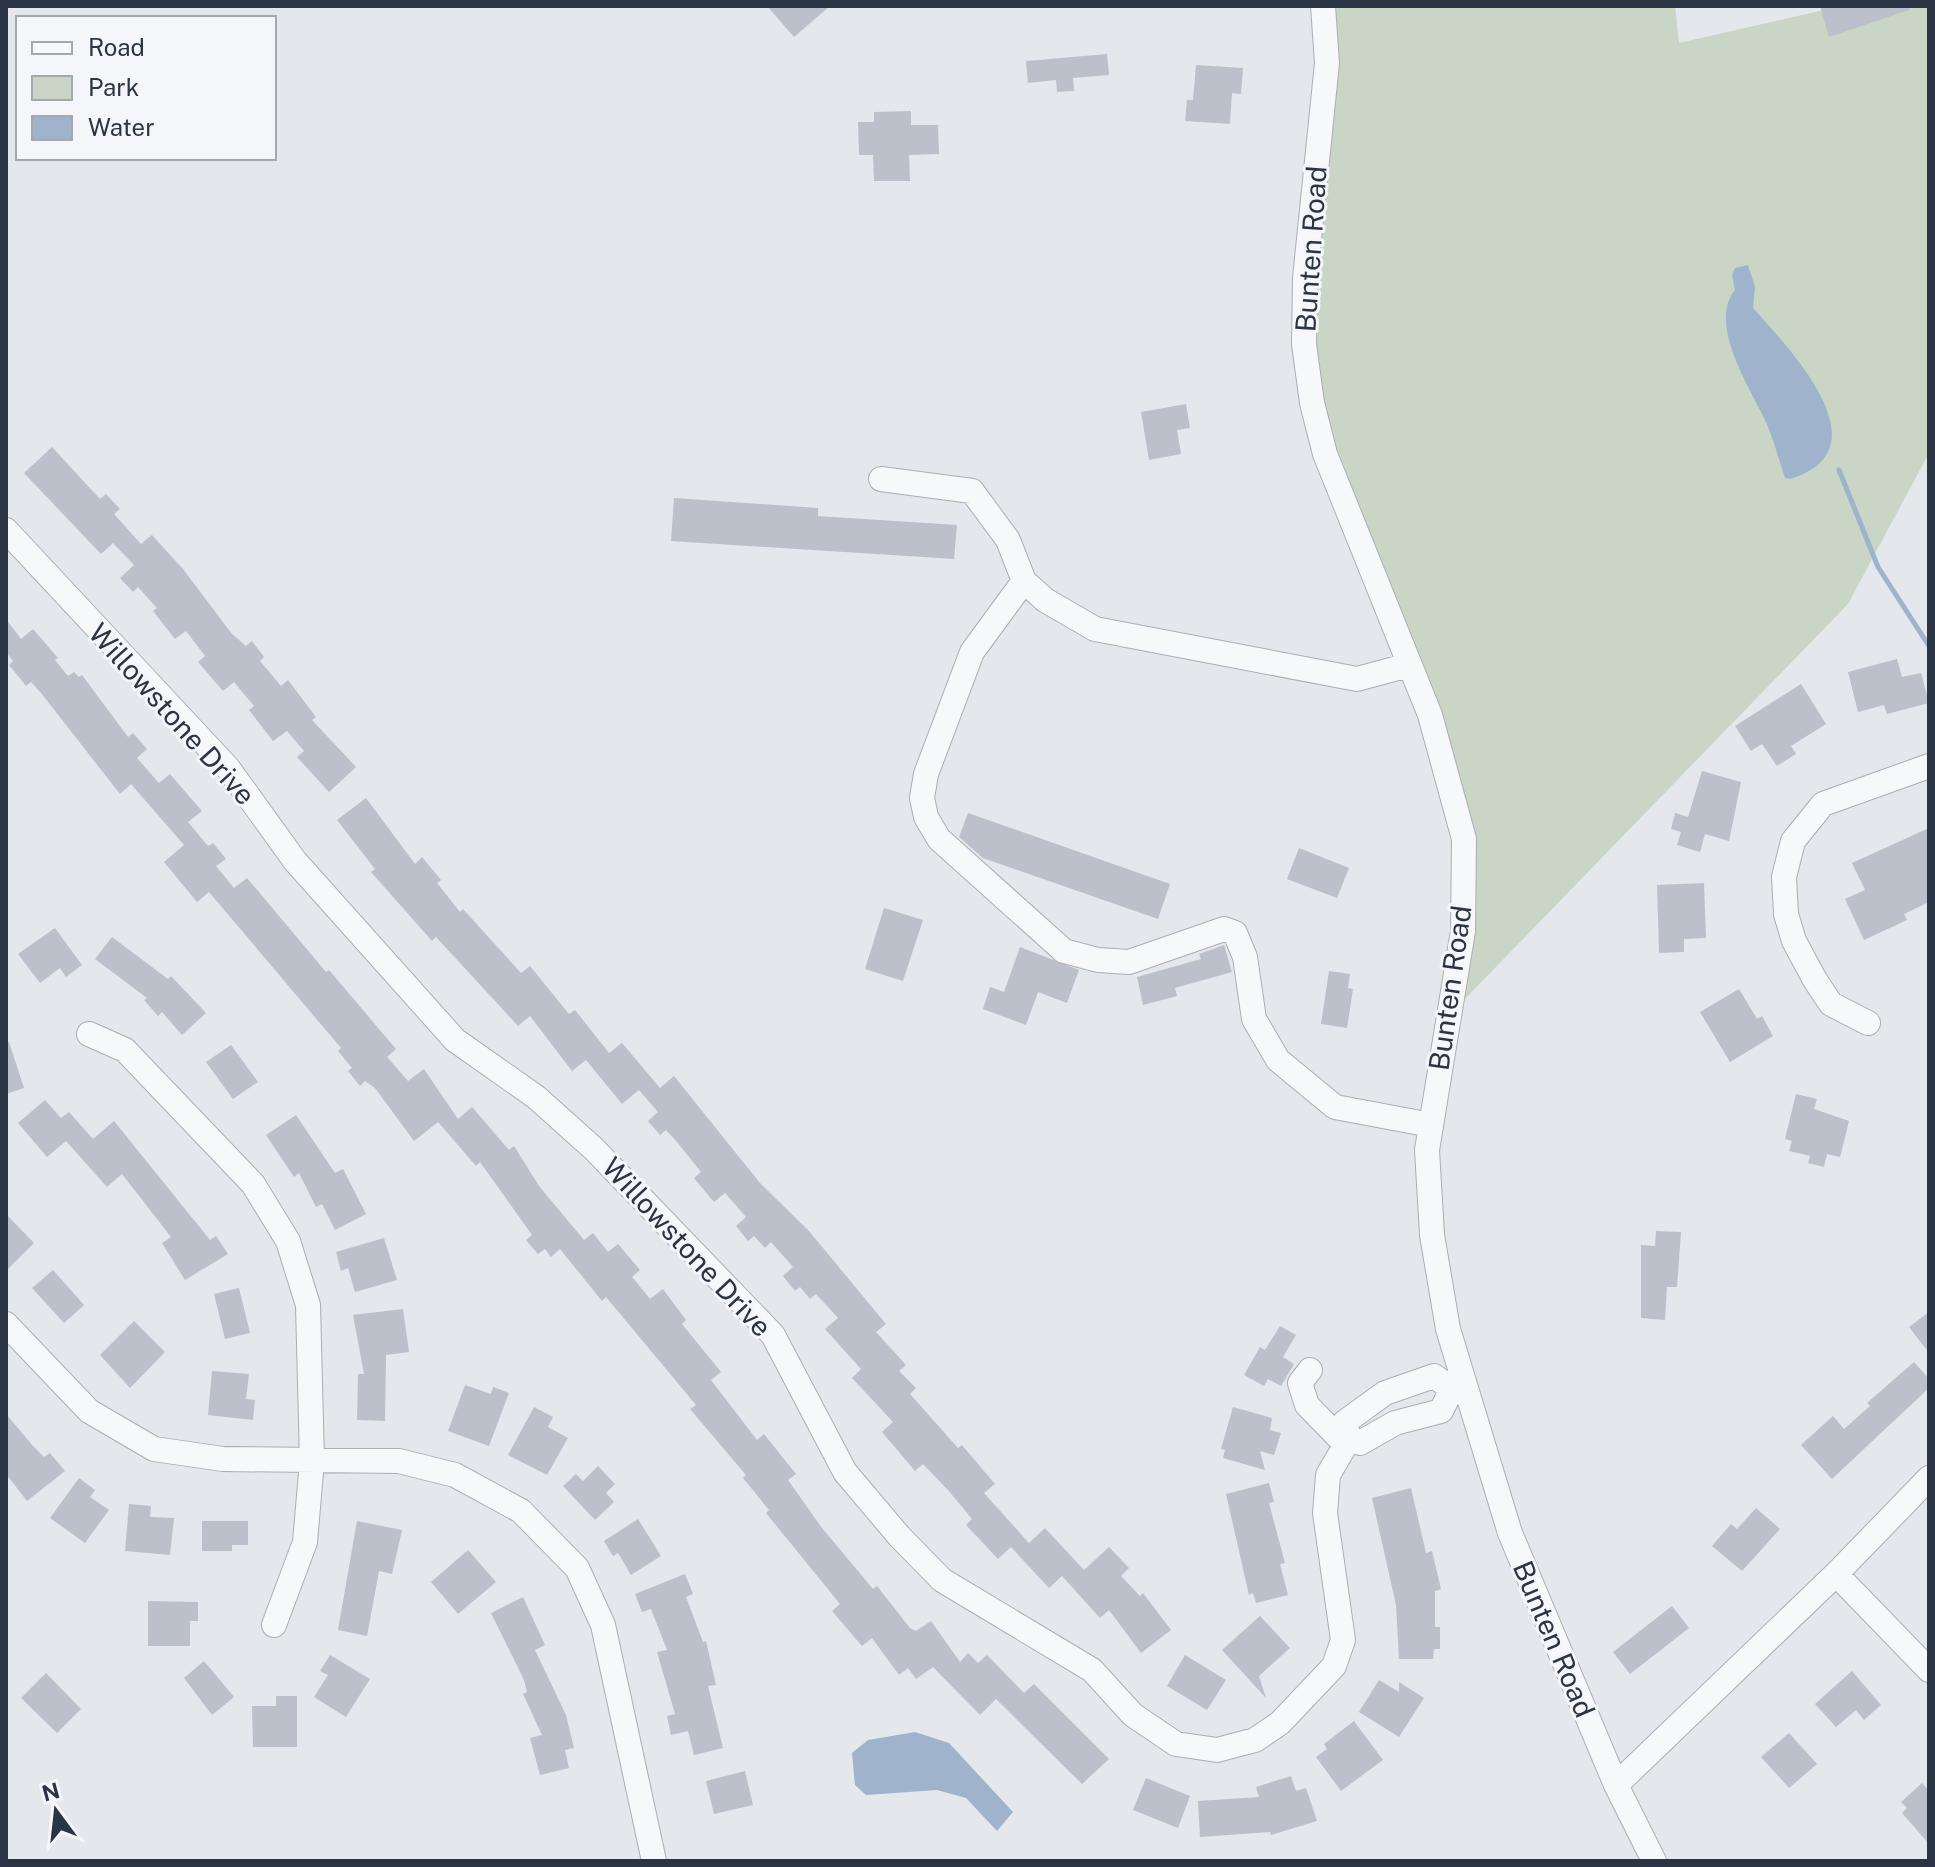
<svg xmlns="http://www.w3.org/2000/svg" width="1935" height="1867" viewBox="0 0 1935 1867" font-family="'Public Sans',sans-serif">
	<rect width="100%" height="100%" fill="#e4e7ec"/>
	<path fill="#c9d6c5" d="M 1312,6 L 1675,6 L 1679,43 L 1841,6 L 1929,6 L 1929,453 L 1848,604 L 1457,1007 L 1477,841 L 1334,493 L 1313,324 L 1325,185 Z"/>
	<path fill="#9fb4cc" d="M 1748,265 L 1755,287 L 1753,308 C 1790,349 1887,450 1790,479 L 1785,478 C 1778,458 1773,436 1764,418 C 1748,385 1708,323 1735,290 L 1732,275 L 1735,268 Z
		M 915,1732 L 949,1743 L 1013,1812 L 997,1831 L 966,1798 L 937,1790 L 866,1795 L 855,1785 L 852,1753 L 868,1740 Z"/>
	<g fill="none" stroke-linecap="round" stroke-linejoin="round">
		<path stroke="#9fb4cc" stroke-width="5" d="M 1839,470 L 1878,567 L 1929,646"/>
	</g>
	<path fill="#bbc0ca" d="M 767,6 L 830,6 L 794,37 Z
		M 1820,6 L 1909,6 L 1909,10 L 1829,37 Z
		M 1107,54 L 1109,75 L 1073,78 L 1074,91 L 1057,92 L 1056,80 L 1028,83 L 1026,61 Z
		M 1196,65 L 1243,68 L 1241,94 L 1232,93 L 1230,124 L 1185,121 L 1187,100 L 1193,100 Z
		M 911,111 L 911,125 L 938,125 L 939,154 L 909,155 L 910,181 L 874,181 L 873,155 L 859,155 L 858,122 L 874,122 L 874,112 Z
		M 1186,404 L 1190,428 L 1177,430 L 1181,454 L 1149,460 L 1141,412 Z
		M 52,447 L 100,499 L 106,494 L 120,509 L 114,514 L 141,544 L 152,535 L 183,569 L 232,634 L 246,646 L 252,641 L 264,657 L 260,661 L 281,686 L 288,680 L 316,717 L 312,720 L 356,767 L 329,792 L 297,757 L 304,751 L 287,731 L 273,741 L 249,710 L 254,706 L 234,682 L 223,691 L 198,662 L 205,656 L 186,631 L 175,639 L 153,611 L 157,608 L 138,587 L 133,592 L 120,578 L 134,565 L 113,543 L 101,554 L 24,473 Z
		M 674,498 L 818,508 L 818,516 L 957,525 L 954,559 L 671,541 Z
		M 6,619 L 21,639 L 33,629 L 58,658 L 55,660 L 68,676 L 74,672 L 79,677 L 82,675 L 128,737 L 133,733 L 147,749 L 137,758 L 159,783 L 170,774 L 202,811 L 188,822 L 208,846 L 213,843 L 226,859 L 216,866 L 234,888 L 247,878 L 326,972 L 329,970 L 396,1049 L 387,1057 L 408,1081 L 424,1069 L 458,1119 L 472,1107 L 509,1150 L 514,1146 L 539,1186 L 584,1240 L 593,1233 L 608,1252 L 618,1244 L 640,1270 L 632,1277 L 650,1299 L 663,1289 L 686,1320 L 682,1324 L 721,1372 L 711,1380 L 757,1440 L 764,1434 L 796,1474 L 788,1480 L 822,1528 L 873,1589 L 877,1586 L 910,1628 L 916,1631 L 931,1621 L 960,1662 L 968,1653 L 978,1663 L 987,1655 L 1024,1693 L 1034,1684 L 1109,1759 L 1082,1784 L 996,1699 L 980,1715 L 933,1667 L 916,1679 L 908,1668 L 899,1675 L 872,1638 L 862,1646 L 832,1611 L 840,1604 L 766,1513 L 769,1510 L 743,1478 L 746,1475 L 690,1409 L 696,1405 L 606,1297 L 602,1301 L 560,1249 L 551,1257 L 545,1249 L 538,1254 L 526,1240 L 532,1235 L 480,1162 L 476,1166 L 438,1122 L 414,1141 L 375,1088 L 365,1081 L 360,1086 L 348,1071 L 352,1068 L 338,1051 L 341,1048 L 209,892 L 197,902 L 164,862 L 184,845 L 131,784 L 120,794 L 41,693 L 31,682 L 26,686 L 9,665 L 13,661 L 6,652 Z
		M 1897,659 L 1902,677 L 1921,673 L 1929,703 L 1887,714 L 1884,705 L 1858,712 L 1848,672 Z
		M 1801,684 L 1826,724 L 1791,746 L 1796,754 L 1777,766 L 1762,744 L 1751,751 L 1735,726 Z
		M 1702,771 L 1741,782 L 1729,841 L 1705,834 L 1700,852 L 1677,845 L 1681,832 L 1671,829 L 1675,813 L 1688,817 Z
		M 366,798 L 415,864 L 422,857 L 441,880 L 437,883 L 460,912 L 463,909 L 521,973 L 530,966 L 569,1014 L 575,1010 L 609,1053 L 622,1043 L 660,1088 L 674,1076 L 760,1183 L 809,1231 L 886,1324 L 876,1332 L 906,1365 L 899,1371 L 916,1388 L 910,1394 L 958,1448 L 962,1445 L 995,1484 L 984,1493 L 1029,1543 L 1045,1528 L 1084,1570 L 1109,1547 L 1129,1568 L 1121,1576 L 1140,1596 L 1143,1593 L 1171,1630 L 1141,1653 L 1109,1610 L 1100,1618 L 1062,1576 L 1049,1588 L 1011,1547 L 998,1559 L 966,1525 L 972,1519 L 948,1490 L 923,1464 L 915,1471 L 882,1432 L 893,1422 L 852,1378 L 861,1369 L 825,1329 L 838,1318 L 816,1294 L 810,1299 L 800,1287 L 795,1291 L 783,1276 L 793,1267 L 771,1242 L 765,1248 L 754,1236 L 748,1241 L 736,1226 L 746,1217 L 725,1193 L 714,1202 L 694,1178 L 701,1172 L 677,1142 L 666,1130 L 660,1135 L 648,1121 L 658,1112 L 639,1090 L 622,1104 L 586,1060 L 572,1071 L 530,1016 L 518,1026 L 436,937 L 432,941 L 371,872 L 375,869 L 337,820 Z
		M 968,813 L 1170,884 L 1158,919 L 983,858 L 959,837 Z
		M 1929,828 L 1929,902 L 1904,914 L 1907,920 L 1864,940 L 1845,899 L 1865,890 L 1852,863 Z
		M 1299,848 L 1349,868 L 1337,898 L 1287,879 Z
		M 1704,883 L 1706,938 L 1684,939 L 1684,952 L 1659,953 L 1657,885 Z
		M 884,908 L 923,920 L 903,981 L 865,969 Z
		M 55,928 L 82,965 L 66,977 L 60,968 L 40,983 L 18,954 Z
		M 112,937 L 168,979 L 171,976 L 206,1013 L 182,1035 L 162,1012 L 158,1016 L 144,1000 L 147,998 L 95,959 Z
		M 1224,945 L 1232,972 L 1175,988 L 1177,996 L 1143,1005 L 1137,977 L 1201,959 L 1199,954 Z
		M 1020,947 L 1079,970 L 1067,1003 L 1038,992 L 1026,1025 L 983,1009 L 990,987 L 1004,992 Z
		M 1329,971 L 1350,974 L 1348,988 L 1353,989 L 1347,1028 L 1321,1024 Z
		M 1739,989 L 1757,1019 L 1762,1016 L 1773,1036 L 1730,1062 L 1700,1012 Z
		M 9,1042 L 24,1088 L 6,1094 L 6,1043 Z
		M 231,1045 L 258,1082 L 233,1099 L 206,1062 Z
		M 1796,1094 L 1817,1099 L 1814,1109 L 1849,1121 L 1840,1157 L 1827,1154 L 1824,1167 L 1808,1163 L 1810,1156 L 1789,1151 L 1792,1141 L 1785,1139 Z
		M 45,1100 L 61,1118 L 69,1112 L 93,1139 L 114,1121 L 210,1240 L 216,1236 L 228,1254 L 185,1280 L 162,1243 L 171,1237 L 122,1174 L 107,1187 L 66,1141 L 47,1157 L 18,1123 Z
		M 296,1115 L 335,1173 L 343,1169 L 366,1214 L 335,1230 L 322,1204 L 316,1207 L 299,1173 L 294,1177 L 266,1135 Z
		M 6,1214 L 34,1243 L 6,1271 Z
		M 1656,1231 L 1681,1232 L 1677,1287 L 1667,1287 L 1665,1320 L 1641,1318 L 1641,1245 L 1655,1246 Z
		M 384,1238 L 397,1280 L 355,1292 L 348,1268 L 341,1271 L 336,1252 Z
		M 53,1270 L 84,1305 L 64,1323 L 32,1288 Z
		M 239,1288 L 250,1333 L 225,1339 L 214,1294 Z
		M 403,1309 L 409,1352 L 386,1355 L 385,1421 L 357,1420 L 358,1374 L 364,1374 L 353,1315 Z
		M 1929,1312 L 1929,1353 L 1909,1327 Z
		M 134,1321 L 165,1352 L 130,1388 L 100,1355 Z
		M 1280,1326 L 1296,1335 L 1283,1357 L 1294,1364 L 1281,1386 L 1268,1379 L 1264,1386 L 1244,1375 L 1260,1347 L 1265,1350 Z
		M 1914,1362 L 1929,1379 L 1929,1388 L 1832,1479 L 1801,1445 L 1833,1416 L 1844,1429 L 1870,1406 L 1867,1403 Z
		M 212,1371 L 249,1374 L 246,1399 L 255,1400 L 253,1420 L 208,1415 Z
		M 465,1385 L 491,1394 L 493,1387 L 509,1393 L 489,1446 L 448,1431 Z
		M 534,1407 L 553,1417 L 548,1427 L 568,1438 L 547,1475 L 508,1455 Z
		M 1233,1407 L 1272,1418 L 1270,1430 L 1281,1433 L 1274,1455 L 1260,1451 L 1265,1470 L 1223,1458 L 1225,1450 L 1221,1449 Z
		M 6,1414 L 33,1446 L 44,1457 L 50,1453 L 65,1471 L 27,1501 L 6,1474 Z
		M 598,1466 L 615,1484 L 606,1493 L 614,1502 L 595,1520 L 563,1486 L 576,1474 L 583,1481 Z
		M 79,1478 L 95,1490 L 90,1497 L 109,1510 L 85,1543 L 50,1518 Z
		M 1269,1483 L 1274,1502 L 1269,1503 L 1285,1563 L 1280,1564 L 1288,1595 L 1256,1603 L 1253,1593 L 1249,1595 L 1226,1494 Z
		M 1411,1488 L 1426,1553 L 1432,1551 L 1441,1589 L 1435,1591 L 1435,1627 L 1440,1627 L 1440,1649 L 1434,1649 L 1433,1659 L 1399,1659 L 1396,1605 L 1372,1498 Z
		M 129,1504 L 151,1506 L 150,1517 L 174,1518 L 170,1555 L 125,1551 Z
		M 1756,1508 L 1780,1529 L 1742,1571 L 1712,1546 L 1731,1524 L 1737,1529 Z
		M 638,1519 L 661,1556 L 631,1575 L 618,1553 L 613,1556 L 604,1541 Z
		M 202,1521 L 248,1521 L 248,1545 L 232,1545 L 232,1551 L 202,1551 Z
		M 357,1521 L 402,1530 L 392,1574 L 379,1571 L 367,1636 L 338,1630 Z
		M 468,1550 L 496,1582 L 458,1614 L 431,1582 Z
		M 685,1574 L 693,1594 L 686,1597 L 703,1642 L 706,1641 L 716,1685 L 708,1686 L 723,1748 L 694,1755 L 688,1731 L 671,1735 L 667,1716 L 675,1714 L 657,1652 L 667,1650 L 651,1609 L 642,1612 L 635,1594 Z
		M 523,1597 L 545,1645 L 535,1650 L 566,1715 L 574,1748 L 565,1750 L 569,1768 L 540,1775 L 530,1738 L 542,1735 L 523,1694 L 527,1692 L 524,1680 L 491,1613 Z
		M 148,1601 L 198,1602 L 198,1621 L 190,1621 L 190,1646 L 148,1646 Z
		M 1672,1606 L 1689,1628 L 1630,1674 L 1613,1652 Z
		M 1260,1616 L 1290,1648 L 1259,1676 L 1266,1698 L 1222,1650 Z
		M 330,1655 L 370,1679 L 346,1717 L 314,1697 L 328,1675 L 320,1671 Z
		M 1185,1655 L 1226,1680 L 1207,1710 L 1167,1686 Z
		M 204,1661 L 234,1697 L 212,1715 L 184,1678 Z
		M 1852,1671 L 1881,1705 L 1864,1720 L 1856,1710 L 1836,1727 L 1815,1704 Z
		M 46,1673 L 81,1709 L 57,1733 L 21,1698 Z
		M 1379,1680 L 1399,1692 L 1399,1682 L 1424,1698 L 1399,1737 L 1359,1712 Z
		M 276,1696 L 297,1696 L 297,1747 L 253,1747 L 252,1706 L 276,1706 Z
		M 1354,1721 L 1383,1760 L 1341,1791 L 1316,1757 L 1327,1749 L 1324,1744 Z
		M 1789,1733 L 1817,1764 L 1789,1788 L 1761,1757 Z
		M 745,1771 L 753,1805 L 714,1814 L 706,1781 Z
		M 1291,1776 L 1296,1791 L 1306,1788 L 1317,1821 L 1271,1835 L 1270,1832 L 1200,1837 L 1198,1801 L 1259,1797 L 1256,1787 Z
		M 1146,1778 L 1190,1796 L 1178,1828 L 1133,1810 Z
		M 1922,1783 L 1929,1791 L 1929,1844 L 1902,1813 L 1907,1808 L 1901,1802 Z"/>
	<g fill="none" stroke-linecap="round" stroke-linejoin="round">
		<g stroke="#a9aeb7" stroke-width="26">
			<path id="minor" d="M 1323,6 L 1327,63 L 1305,278 L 1304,344 L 1312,403 L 1325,454 L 1430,715 L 1464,839 L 1463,931 L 1427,1150 L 1432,1235 L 1448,1329 L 1510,1533 L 1616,1785 L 1654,1861
				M 881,479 L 972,491 L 1008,540 L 1024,581 L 1045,600 L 1095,629 L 1357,679 L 1409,665
				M 6,530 L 228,768 L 295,861 L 455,1040 L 536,1097 L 594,1149 L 773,1335 L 845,1472 L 899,1536 L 942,1580 L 1092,1670 L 1133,1715 L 1176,1744 L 1217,1750 L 1255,1740 L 1280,1723 L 1334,1666 L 1343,1640 L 1325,1513 L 1328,1475 L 1349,1439 L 1345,1422 L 1385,1393 L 1434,1376 L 1452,1389 L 1463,1387
				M 1024,581 L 972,652 L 926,774 L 922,798 L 926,817 L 939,839 L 1064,951 L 1098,960 L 1129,962 L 1224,929 L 1235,933 L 1245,957 L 1254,1019 L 1278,1060 L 1335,1107 L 1431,1125
				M 1868,1023 L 1831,1004 L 1815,980 L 1794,941 L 1786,914 L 1784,877 L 1793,841 L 1823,804 L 1929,766
				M 89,1034 L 125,1050 L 253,1184 L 288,1241 L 308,1305 L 312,1461 L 305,1542 L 274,1625
				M 6,1324 L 89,1411 L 154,1449 L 223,1459 L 399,1461 L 455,1475 L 521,1511 L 577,1568 L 603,1625 L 654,1861
				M 1310,1370 L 1300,1383 L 1307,1405 L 1345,1444
				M 1349,1439 L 1360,1443 L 1395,1423 L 1441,1411 L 1452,1389
				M 1836,1574 L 1929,1670
				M 1616,1785 L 1836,1574 L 1929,1478"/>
		</g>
		<use href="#minor" stroke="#f7f8fa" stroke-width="24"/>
	</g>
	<g text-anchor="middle" stroke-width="6" stroke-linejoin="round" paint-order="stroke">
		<g font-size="28" fill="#2b3445" stroke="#f4f6f9">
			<text transform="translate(1311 249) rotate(-86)" y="10">Bunten Road</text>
			<text transform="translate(172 714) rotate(48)" y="10">Willowstone Drive</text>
			<text transform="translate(1450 988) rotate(-82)" y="10">Bunten Road</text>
			<text transform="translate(687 1247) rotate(47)" y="10">Willowstone Drive</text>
			<text transform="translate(1554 1639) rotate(67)" y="10">Bunten Road</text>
		</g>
	</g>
	<rect width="1935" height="1867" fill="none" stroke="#2b3445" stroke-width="16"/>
	<rect x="16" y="16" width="260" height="144" fill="#f4f6f9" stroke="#a4a8b1" stroke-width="2"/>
	<rect x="32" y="42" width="40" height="12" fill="#f7f8fa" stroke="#a4a8b1" stroke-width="2"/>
	<text x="88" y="56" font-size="24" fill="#2b3445">Road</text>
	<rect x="32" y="76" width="40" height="24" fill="#c9d6c5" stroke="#a4a8b1" stroke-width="2"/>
	<text x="88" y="96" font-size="24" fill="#2b3445">Park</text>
	<rect x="32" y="116" width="40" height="24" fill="#9fb4cc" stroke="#a4a8b1" stroke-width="2"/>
	<text x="88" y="136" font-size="24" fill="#2b3445">Water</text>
	<g transform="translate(56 1811) rotate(345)" stroke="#f4f6f9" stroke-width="6" paint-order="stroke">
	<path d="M0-6L14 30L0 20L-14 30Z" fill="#2b3445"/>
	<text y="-12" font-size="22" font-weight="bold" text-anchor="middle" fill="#2b3445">N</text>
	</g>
</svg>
